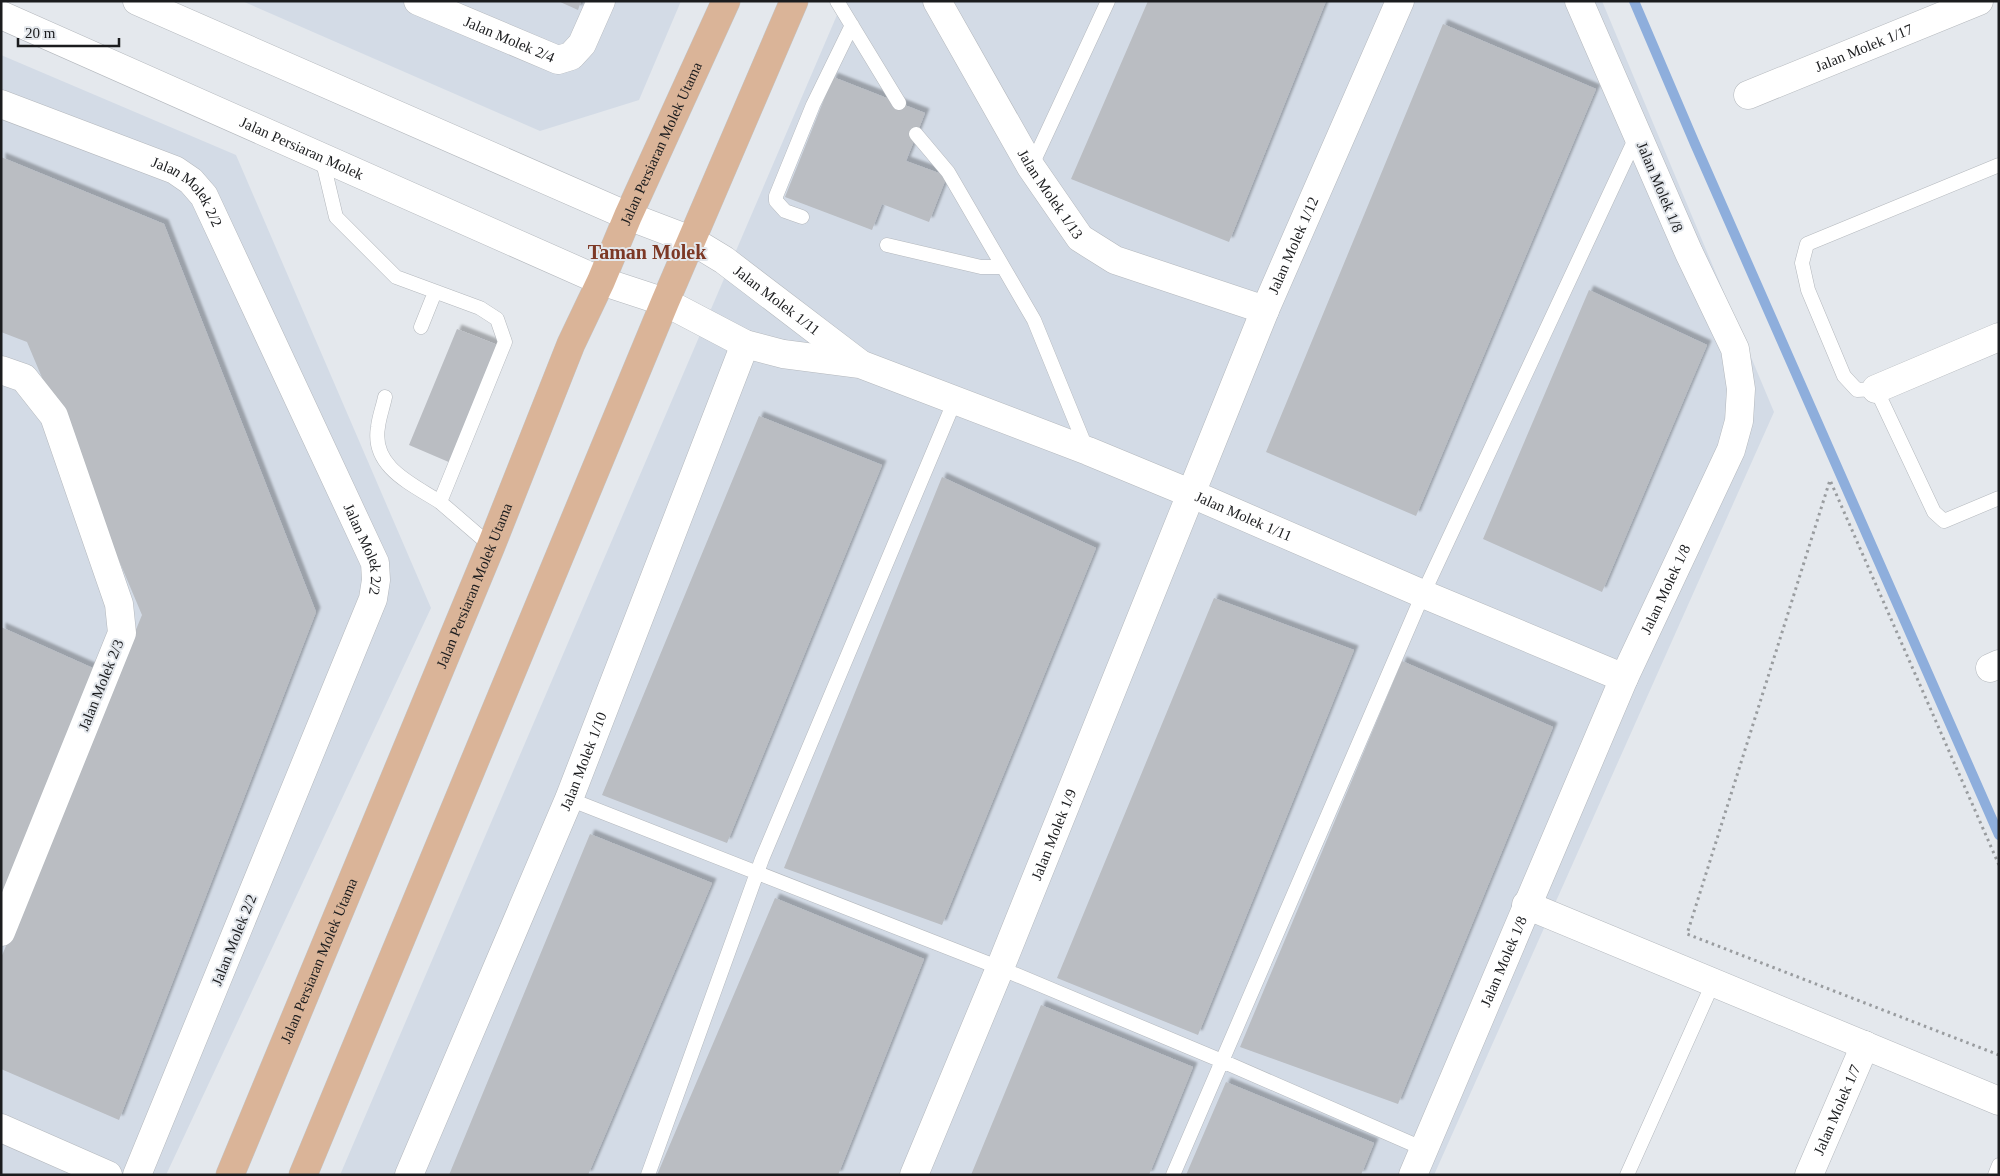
<svg xmlns="http://www.w3.org/2000/svg" width="2000" height="1176" viewBox="0 0 2000 1176" font-family="Georgia,serif">
	<defs>
		<filter id="shadow"><feDropShadow dx="4.5" dy="-4.5" stdDeviation="1" flood-color="#0004"/></filter>
	</defs>
	<rect width="100%" height="100%" fill="#e4e8ed"/>
	<path fill="#d3dbe6" d="M 242,1 L 681,1 L 639,100 L 540,131 Z
		M 843,1 L 1602,1 L 1774,412 L 1434,1175 L 340,1175 Z
		M 1,55 L 236,155 L 431,608 L 166,1175 L 1,1175 Z"/>
	<g fill="none" stroke-linecap="round" stroke-linejoin="round">
		<path stroke="#8eaedc" stroke-width="10" d="M 1634,1 L 1695,144 L 1999,835"/>
	</g>
	<path fill="#babdc2" filter="url(#shadow)" d="M 558,1 L 581,1 L 578,10 Z
		M 1148,1 L 1326,1 L 1229,242 L 1071,179 Z
		M 1443,24 L 1596,89 L 1416,516 L 1266,452 Z
		M 833,77 L 925,113 L 906,161 L 947,176 L 929,222 L 882,204 L 872,230 L 785,197 Z
		M 1,157 L 164,224 L 316,612 L 119,1120 L 1,1069 L 1,958 L 142,615 L 27,342 L 1,332 Z
		M 1589,290 L 1707,345 L 1602,592 L 1483,539 Z
		M 457,329 L 500,346 L 451,463 L 409,445 Z
		M 759,416 L 882,465 L 727,843 L 602,795 Z
		M 942,477 L 1096,548 L 942,925 L 784,868 Z
		M 1214,598 L 1354,650 L 1198,1035 L 1057,978 Z
		M 1,627 L 95,669 L 1,896 Z
		M 1402,661 L 1553,727 L 1398,1104 L 1240,1047 Z
		M 590,834 L 712,883 L 588,1175 L 449,1175 Z
		M 775,898 L 924,959 L 838,1175 L 657,1175 Z
		M 1041,1005 L 1193,1067 L 1149,1175 L 971,1175 Z
		M 1226,1082 L 1374,1143 L 1361,1175 L 1186,1175 Z"/>
	<g fill="none" stroke-linecap="round" stroke-linejoin="round">
		<g stroke="#b4b8bd" stroke-width="15">
			<path id="service" d="M 837,1 L 899,103
				M 916,134 L 948,172 L 1034,320 L 1087,450
				M 322,158 L 336,217 L 396,277 L 480,308 L 497,319 L 505,342 L 440,502 L 491,546
				M 1999,165 L 1807,244 L 1802,263 L 1808,290 L 1844,376 L 1857,390 L 1876,389 L 1934,512 L 1944,521 L 1999,498
				M 1031,167 L 1108,1
				M 802,217 L 785,211 L 776,201 L 776,196 L 813,105 L 852,25
				M 887,245 L 981,267 L 1003,267
				M 421,327 L 435,292
				M 385,397 C 383,407 379,417 378,427 C 371,467 412,484 440,502
				M 569,799 L 1000,968 L 1222,1061 L 1424,1149
				M 648,1175 L 762,859 L 955,400
				M 1173,1175 L 1423,594 L 1637,135
				M 1627,1175 L 1713,983
				M 1995,1175 L 1999,1165"/>
		</g>
		<g stroke="#b4b8bd" stroke-width="29">
			<g id="minor">
				<path id="s1" d="M 418,1 L 558,60 L 571,56 L 582,44 L 601,1"/>
				<path id="s2" d="M 937,1 L 1031,167 L 1080,238 L 1115,260 L 1265,310"/>
				<path id="s3" d="M 1748,95 L 1979,1"/>
				<path id="s4" d="M 1,104 L 175,170 L 191,181 L 204,196 L 375,563 L 376,580 L 373,599 L 137,1175"/>
				<path id="s5" d="M 691,240 L 724,260 L 859,363"/>
				<path id="s6" d="M 665,302 L 745,344 L 783,354 L 860,364 L 1088,451 L 1192,494 L 1423,594 L 1624,678"/>
				<path d="M 1,370 L 24,378 L 54,416 L 119,604 L 122,633 L 1,932"/>
				<path d="M 1876,389 L 1999,337"/>
				<path d="M 1990,668 L 1999,664"/>
				<path d="M 1526,905 L 1999,1101"/>
				<path d="M 1,1128 L 108,1175"/>
				<path id="s7" d="M 409,1175 L 569,799 L 745,344"/>
				<path id="s8" d="M 914,1175 L 1000,968 L 1265,310 L 1400,1"/>
				<path id="s9" d="M 1413,1175 L 1624,678 L 1731,450 L 1739,421 L 1741,389 L 1735,349 L 1689,253 L 1579,1"/>
				<path id="s10" d="M 1809,1175 L 1865,1045"/>
			</g>
		</g>
		<g stroke="#b4b8bd" stroke-width="29">
			<g id="secondary">
				<path d="M 137,1 L 628,216 L 691,240"/>
				<path id="s11" d="M 1,15 L 601,281 L 665,302"/>
			</g>
		</g>
		<g stroke="#c4c4c4" stroke-width="29">
			<g id="primary">
				<path id="s12" d="M 230,1175 L 491,546 L 571,344 L 601,281 L 628,216 L 726,1"/>
				<path d="M 303,1175 L 665,302 L 794,1"/>
			</g>
		</g>
		<path stroke="#999c9f" stroke-width="3" stroke-dasharray="2.5 4" stroke-linecap="butt" d="M 1999,865 L 1830,480 L 1687,934 L 1999,1055"/>
		<use href="#service" stroke="#fff" stroke-width="14"/>
		<use href="#minor" stroke="#fff" stroke-width="28"/>
		<use href="#secondary" stroke="#fff" stroke-width="28"/>
		<use href="#primary" stroke="#dab498" stroke-width="28"/>
	</g>
	<g text-anchor="middle" stroke-width="4" stroke-linejoin="round" paint-order="stroke">
		<g font-size="15" fill="#1b1c1e" stroke="#e4e8ed">
			<text dy="5" stroke="none"><textPath href="#s1" startOffset="99">Jalan Molek 2/4</textPath></text>
			<text dy="5" stroke="none"><textPath href="#s3" startOffset="125">Jalan Molek 1/17</textPath></text>
			<text dy="5" stroke="none"><textPath href="#s12" startOffset="1118">Jalan Persiaran Molek Utama</textPath></text>
			<text dy="5" stroke="none"><textPath href="#s11" startOffset="329">Jalan Persiaran Molek</textPath></text>
			<text transform="translate(1660 187) rotate(67)" y="5">Jalan Molek 1/8</text>
			<text dy="5" stroke="none"><textPath href="#s2" startOffset="224">Jalan Molek 1/13</textPath></text>
			<text dy="5" stroke="none"><textPath href="#s4" startOffset="210">Jalan Molek 2/2</textPath></text>
			<text dy="5" stroke="none"><textPath href="#s8" startOffset="1004">Jalan Molek 1/12</textPath></text>
			<text dy="5" stroke="none"><textPath href="#s5" startOffset="105">Jalan Molek 1/11</textPath></text>
			<text dy="5" stroke="none"><textPath href="#s6" startOffset="620">Jalan Molek 1/11</textPath></text>
			<text dy="5" stroke="none"><textPath href="#s4" startOffset="614">Jalan Molek 2/2</textPath></text>
			<text dy="5" stroke="none"><textPath href="#s12" startOffset="638">Jalan Persiaran Molek Utama</textPath></text>
			<text dy="5" stroke="none"><textPath href="#s9" startOffset="638">Jalan Molek 1/8</textPath></text>
			<text transform="translate(101 685) rotate(-68)" y="5">Jalan Molek 2/3</text>
			<text dy="5" stroke="none"><textPath href="#s7" startOffset="449">Jalan Molek 1/10</textPath></text>
			<text dy="5" stroke="none"><textPath href="#s8" startOffset="368">Jalan Molek 1/9</textPath></text>
			<text transform="translate(234 940) rotate(-68)" y="5">Jalan Molek 2/2</text>
			<text dy="5" stroke="none"><textPath href="#s12" startOffset="232">Jalan Persiaran Molek Utama</textPath></text>
			<text dy="5" stroke="none"><textPath href="#s9" startOffset="232">Jalan Molek 1/8</textPath></text>
			<text dy="5" stroke="none"><textPath href="#s10" startOffset="71">Jalan Molek 1/7</textPath></text>
		</g>
		<g font-size="20" font-weight="bold" fill="#7c3825" stroke="#e4e8ed">
			<text x="647" y="259">Taman Molek</text>
		</g>
	</g>
	<rect width="2000" height="1176" fill="none" stroke="#1b1c1e" stroke-width="5"/>
	<path d="M18 38v8h101v-8" fill="none" stroke="#1b1c1e" stroke-width="2.5"/>
	<text x="25" y="38" font-size="15" fill="#1b1c1e" stroke="#e4e8ed" stroke-width="4" paint-order="stroke">20 m</text>
</svg>
